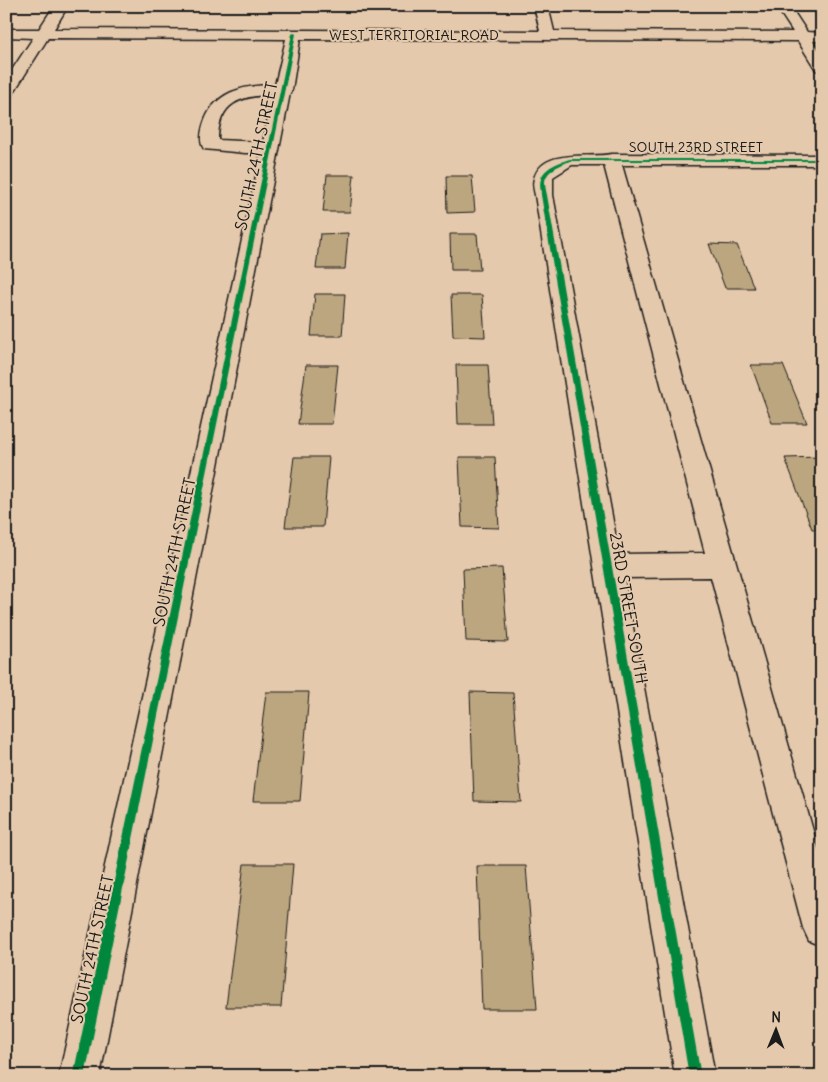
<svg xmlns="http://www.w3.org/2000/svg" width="828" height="1082" viewBox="0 0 828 1082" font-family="Delius,sans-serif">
	<rect width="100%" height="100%" fill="#e5c9ac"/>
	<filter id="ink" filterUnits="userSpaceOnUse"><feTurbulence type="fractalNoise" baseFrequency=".02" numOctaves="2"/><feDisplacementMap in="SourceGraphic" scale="10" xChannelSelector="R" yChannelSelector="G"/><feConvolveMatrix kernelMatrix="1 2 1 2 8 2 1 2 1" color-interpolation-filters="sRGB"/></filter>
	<g filter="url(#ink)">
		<path fill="#bca67f" stroke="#1c1c1c" d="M 327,175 L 354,175 L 350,212 L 323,212 Z
			M 446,176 L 472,176 L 475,212 L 447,213 Z
			M 348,233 L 345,269 L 316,269 L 320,234 Z
			M 450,234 L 477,234 L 480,270 L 451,270 Z
			M 709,244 L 737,245 L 754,288 L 725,288 Z
			M 315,294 L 345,294 L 342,336 L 311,336 Z
			M 451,295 L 482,295 L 485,337 L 453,336 Z
			M 306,365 L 338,365 L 332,424 L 298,424 Z
			M 456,365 L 488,365 L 492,424 L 458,424 Z
			M 751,365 L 783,365 L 807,423 L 772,423 Z
			M 294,457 L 329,457 L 323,527 L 285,527 Z
			M 459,457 L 495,457 L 499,528 L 462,527 Z
			M 821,457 L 822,529 L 812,529 L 785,458 Z
			M 502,568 L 508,642 L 466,641 L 463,569 Z
			M 266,692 L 309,692 L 300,801 L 253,801 Z
			M 470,692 L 513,693 L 521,802 L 474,801 Z
			M 244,864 L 293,864 L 281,1007 L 226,1007 Z
			M 477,866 L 526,866 L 537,1009 L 482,1009 Z"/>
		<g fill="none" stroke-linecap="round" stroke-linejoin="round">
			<g stroke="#1c1c1c" stroke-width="3">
				<path id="minor" d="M 54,6 L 68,6 L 54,29 L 540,31 L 534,6 L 548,6 L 554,31 L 793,32 L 776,6 L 790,6 L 807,32 L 822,33 L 822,41 L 813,41 L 822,55 L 822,72 L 816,70 L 798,41 L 300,39 L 292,90 L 290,93 L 100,1076 L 59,1076 L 261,153 L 245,153 L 204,149 C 199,142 201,133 203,126 C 213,91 243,85 275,85 L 286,39 L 48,38 L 12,95 L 6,97 L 6,79 L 33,38 L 6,37 L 6,29 L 39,29 ZM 273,95 L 263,142 L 218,140 C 218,103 241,95 273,95 Z
					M 611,154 L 822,155 L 822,165 L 622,165 L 822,862 L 822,946 L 809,941 L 803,928 L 711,577 L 624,578 L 715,1076 L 675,1076 L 535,195 C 534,190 532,184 534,179 C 542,147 589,159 611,154 ZM 572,165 L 604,165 L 705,553 L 619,554 L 553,195 L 553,177 Z"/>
			</g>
			<use href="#minor" fill="#e5c9ac" fill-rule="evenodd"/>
			<g stroke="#e5c9ac" stroke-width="3">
				<path id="cycleway" d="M 294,33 L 296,34 L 85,1076 L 73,1076 L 292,34 Z
					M 570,159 L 822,159 L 822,161 L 570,161 C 561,165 546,170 545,182 C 545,186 546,191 547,195 L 701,1076 L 689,1076 L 541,195 C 541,190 539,184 541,179 C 544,167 560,162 570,159 Z"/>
			</g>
			<use href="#cycleway" fill="#00873e" fill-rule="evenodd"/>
		</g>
	</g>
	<g text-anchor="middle" stroke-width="4" stroke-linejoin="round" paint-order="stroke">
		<g font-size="14" fill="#1c1c1c" stroke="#e5c9ac">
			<text x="414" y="40">WEST TERRITORIAL ROAD</text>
			<text x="696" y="152">SOUTH 23RD STREET</text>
		</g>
		<g font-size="16" fill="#1c1c1c" stroke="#e5c9ac">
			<text transform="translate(256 156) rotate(-78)" y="6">SOUTH 24TH STREET</text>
			<text transform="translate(174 552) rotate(-78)" y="6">SOUTH 24TH STREET</text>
			<text transform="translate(629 608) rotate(80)" y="6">23RD STREET SOUTH</text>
			<text transform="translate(92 949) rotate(-78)" y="6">SOUTH 24TH STREET</text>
		</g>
	</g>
	<rect width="828" height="1082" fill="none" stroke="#e5c9ac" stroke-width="25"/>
	<rect x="12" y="12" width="803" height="1057" fill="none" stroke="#1c1c1c" stroke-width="2" filter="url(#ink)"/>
	<g transform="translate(776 1030) rotate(1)" stroke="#e5c9ac" stroke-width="4" paint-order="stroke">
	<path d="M0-4L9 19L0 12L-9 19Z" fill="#1c1c1c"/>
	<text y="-8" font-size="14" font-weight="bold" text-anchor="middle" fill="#1c1c1c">N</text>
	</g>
</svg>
